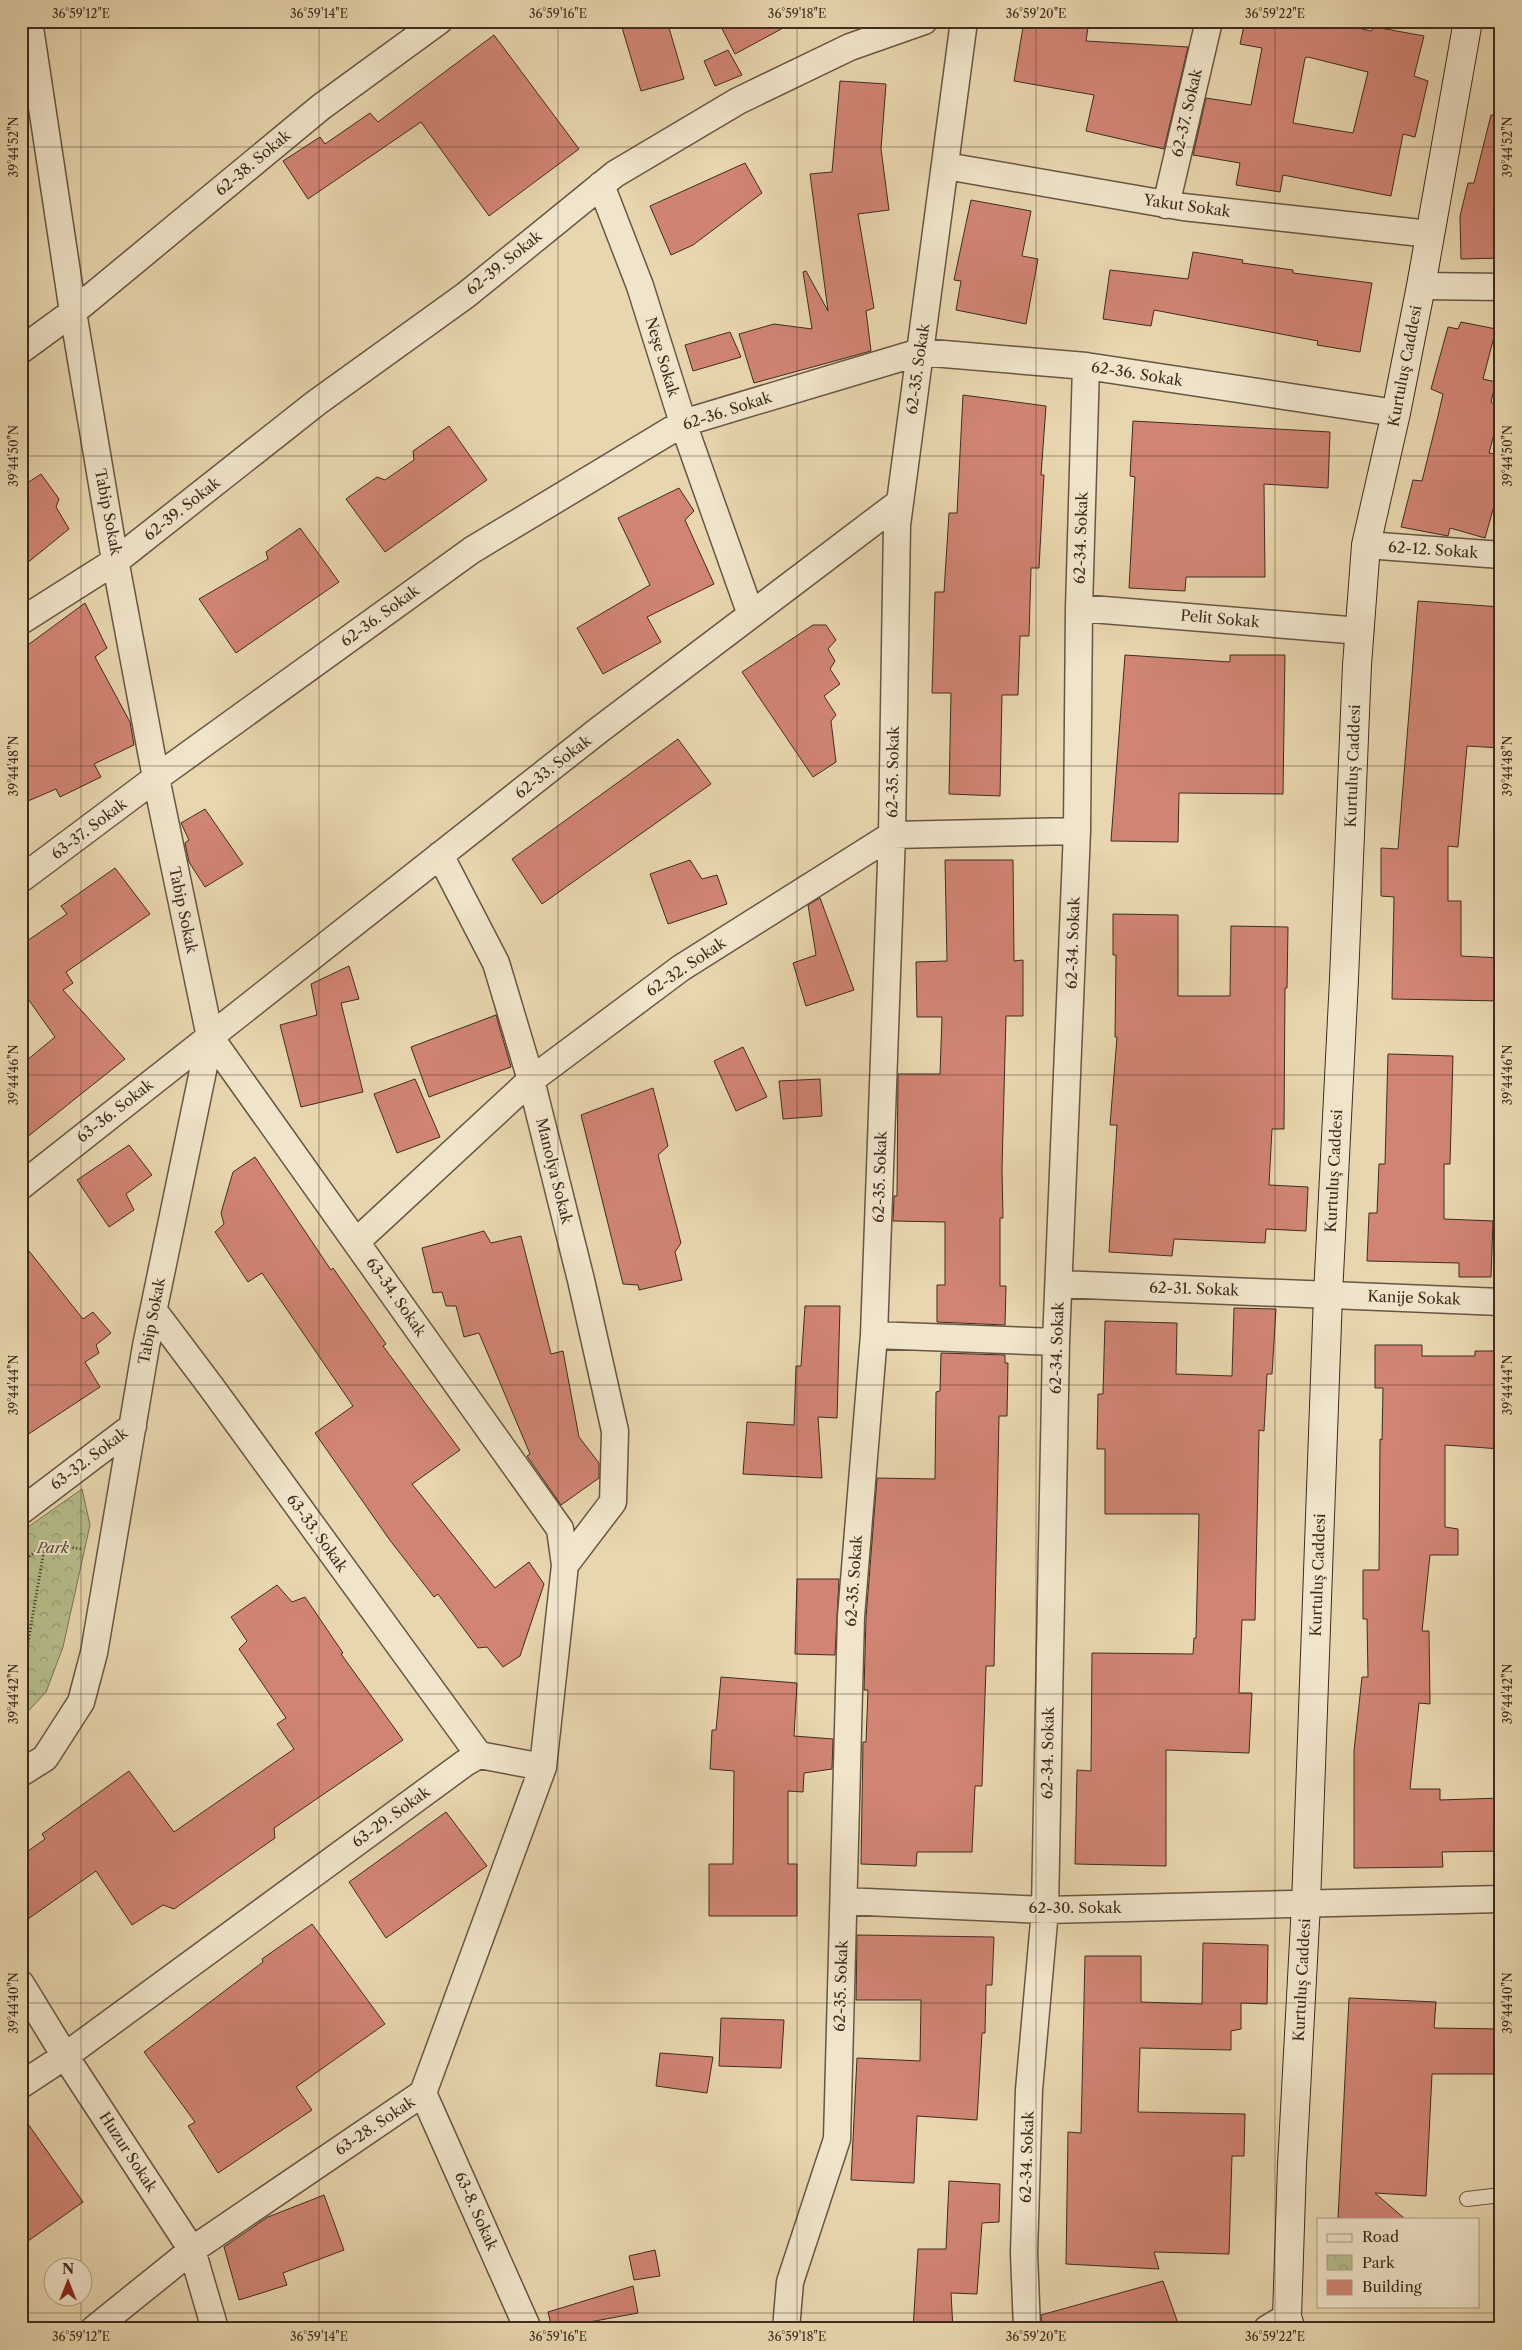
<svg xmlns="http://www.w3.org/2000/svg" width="1522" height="2350" viewBox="0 0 1522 2350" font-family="'Libre Caslon Text',serif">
	<defs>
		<pattern id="park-crowns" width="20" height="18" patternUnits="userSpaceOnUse" patternTransform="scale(1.25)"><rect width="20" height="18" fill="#b6bd8a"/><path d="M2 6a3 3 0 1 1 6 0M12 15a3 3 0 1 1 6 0" fill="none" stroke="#959a70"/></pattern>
	</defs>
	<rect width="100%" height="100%" fill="#e8d6ae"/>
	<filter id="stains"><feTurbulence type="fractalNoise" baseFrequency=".004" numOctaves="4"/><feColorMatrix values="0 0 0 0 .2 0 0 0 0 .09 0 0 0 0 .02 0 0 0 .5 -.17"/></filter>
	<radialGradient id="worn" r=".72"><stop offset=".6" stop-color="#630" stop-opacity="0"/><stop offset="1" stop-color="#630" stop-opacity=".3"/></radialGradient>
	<path fill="url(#park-crowns)" stroke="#7a7455" d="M 82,1489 L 90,1525 L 63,1647 L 46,1692 L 21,1719 L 21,1532 Z"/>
	<path fill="#d18473" stroke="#3e2c20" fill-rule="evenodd" d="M 620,21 L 667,21 L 684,79 L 641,91 Z
		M 718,21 L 796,21 L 735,54 Z
		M 1024,21 L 1089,21 L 1086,41 L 1188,47 L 1164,149 L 1086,131 L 1094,95 L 1014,81 Z
		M 1245,21 L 1328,21 L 1371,31 L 1375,27 L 1424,36 L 1414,76 L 1428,81 L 1415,137 L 1403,134 L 1391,196 L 1283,175 L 1280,192 L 1236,185 L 1240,163 L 1193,155 L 1206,98 L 1251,105 L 1262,48 L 1240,44 ZM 1308,57 L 1368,72 L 1353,133 L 1293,123 L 1305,58 Z
		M 494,35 L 579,149 L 489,216 L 421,122 L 308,199 L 283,161 L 320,137 L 325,144 L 370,113 L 378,122 Z
		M 728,50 L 742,75 L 715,86 L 704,61 Z
		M 840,81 L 886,84 L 881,149 L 889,210 L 858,214 L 874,308 L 866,311 L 871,351 L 754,383 L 739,334 L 774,324 L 812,329 L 803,272 L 806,271 L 828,311 L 810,174 L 832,172 Z
		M 1491,115 L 1501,116 L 1501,258 L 1461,259 L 1460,216 L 1468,183 L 1474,183 Z
		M 745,163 L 762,193 L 693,245 L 671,255 L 650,206 Z
		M 971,200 L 1031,211 L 1022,256 L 1038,259 L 1026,324 L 956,310 L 961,281 L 954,280 Z
		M 1193,252 L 1243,260 L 1242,263 L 1293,270 L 1293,273 L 1372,283 L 1360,352 L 1317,345 L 1318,341 L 1154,310 L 1151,326 L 1103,319 L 1110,270 L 1188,279 Z
		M 1461,322 L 1496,329 L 1483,379 L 1496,382 L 1491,402 L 1501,408 L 1489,453 L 1501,455 L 1501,508 L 1494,506 L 1485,538 L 1450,528 L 1448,536 L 1401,527 L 1413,480 L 1422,481 L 1438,416 L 1443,394 L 1431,389 L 1448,327 L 1458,329 Z
		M 730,332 L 741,357 L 693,371 L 685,345 Z
		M 963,395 L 1046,406 L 1041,475 L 1044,475 L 1039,568 L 1031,568 L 1029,636 L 1020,636 L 1018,695 L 1002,695 L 1000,796 L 949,794 L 951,693 L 932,693 L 935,592 L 944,592 L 949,513 L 957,513 Z
		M 1133,421 L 1330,432 L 1328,488 L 1264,484 L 1265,577 L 1186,577 L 1185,591 L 1129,588 L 1135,477 L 1130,476 Z
		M 449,426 L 487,480 L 385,552 L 346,499 L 377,477 L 385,480 L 414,460 L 413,451 Z
		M 41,474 L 59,499 L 56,507 L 69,529 L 21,568 L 21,487 Z
		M 679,488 L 694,511 L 685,520 L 714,584 L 647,617 L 661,642 L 603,674 L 577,628 L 650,585 L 618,518 Z
		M 300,528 L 339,582 L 236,653 L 199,599 L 268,559 L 266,552 Z
		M 1418,601 L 1501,607 L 1501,748 L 1467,746 L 1458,847 L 1448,846 L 1448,901 L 1461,901 L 1461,956 L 1501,958 L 1501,1001 L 1392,999 L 1394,897 L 1381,896 L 1381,848 L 1398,849 Z
		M 85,603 L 107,648 L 95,657 L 130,722 L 134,745 L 94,764 L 101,777 L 60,797 L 56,789 L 21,804 L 21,650 Z
		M 813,625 L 826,625 L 836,640 L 828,649 L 835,661 L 830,669 L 840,684 L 824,696 L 836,715 L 831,721 L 836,762 L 813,777 L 742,672 Z
		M 1125,655 L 1230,662 L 1230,655 L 1285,655 L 1283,794 L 1179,793 L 1178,842 L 1111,841 Z
		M 678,739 L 711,784 L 542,904 L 512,859 Z
		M 205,809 L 243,864 L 205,887 L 189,862 L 185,843 L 189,840 L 181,823 Z
		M 690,860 L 702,879 L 717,875 L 727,904 L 668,924 L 650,874 Z
		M 945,860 L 1013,860 L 1014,961 L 1023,960 L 1023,1016 L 1006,1016 L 1002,1169 L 1003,1218 L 1000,1218 L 1000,1286 L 1006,1286 L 1005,1325 L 937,1322 L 937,1285 L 945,1285 L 945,1222 L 893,1221 L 894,1196 L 897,1196 L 898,1074 L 940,1074 L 942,1017 L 917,1017 L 916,962 L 947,961 Z
		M 115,868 L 150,914 L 66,972 L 73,983 L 63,990 L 125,1059 L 21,1142 L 21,1065 L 55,1037 L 21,989 L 21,945 L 67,914 L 61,906 Z
		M 820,898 L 854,990 L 806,1006 L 793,963 L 816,955 L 808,905 Z
		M 1113,914 L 1178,915 L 1178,996 L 1230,996 L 1231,926 L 1288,927 L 1287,988 L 1285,988 L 1284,1129 L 1272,1129 L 1269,1185 L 1308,1187 L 1306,1231 L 1266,1229 L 1265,1243 L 1174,1239 L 1172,1256 L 1109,1252 L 1117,1125 L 1110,1125 L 1117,1037 L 1115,1037 L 1116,955 L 1113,955 Z
		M 349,966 L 359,999 L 341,1003 L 363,1092 L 301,1107 L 280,1025 L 317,1015 L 311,984 Z
		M 496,1015 L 511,1067 L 429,1097 L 411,1047 Z
		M 743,1047 L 767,1097 L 736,1111 L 714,1061 Z
		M 1388,1054 L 1453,1056 L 1450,1164 L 1444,1164 L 1444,1219 L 1493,1221 L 1491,1277 L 1459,1277 L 1459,1263 L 1367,1261 L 1369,1213 L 1377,1213 L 1379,1164 L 1385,1164 Z
		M 415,1079 L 440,1137 L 397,1153 L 374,1094 Z
		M 820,1079 L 822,1116 L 783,1119 L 779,1081 Z
		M 653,1088 L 668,1146 L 658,1155 L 681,1243 L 675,1252 L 682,1280 L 639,1290 L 638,1285 L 623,1284 L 581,1115 Z
		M 129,1145 L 152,1175 L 126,1194 L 134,1210 L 109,1227 L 77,1180 Z
		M 255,1157 L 331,1270 L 333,1268 L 386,1344 L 383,1346 L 460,1450 L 412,1484 L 495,1588 L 529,1562 L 544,1584 L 520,1656 L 503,1667 L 487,1647 L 478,1648 L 438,1594 L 434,1597 L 389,1539 L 315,1433 L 353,1406 L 262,1273 L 248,1282 L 215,1232 L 224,1224 L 221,1213 L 233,1172 Z
		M 484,1231 L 491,1243 L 521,1236 L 551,1354 L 563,1351 L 579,1437 L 599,1463 L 599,1478 L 561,1505 L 527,1456 L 530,1454 L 479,1333 L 464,1337 L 456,1306 L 446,1306 L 442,1292 L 433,1293 L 422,1248 Z
		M 21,1241 L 83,1319 L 93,1312 L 111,1333 L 96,1345 L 99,1353 L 85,1362 L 100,1387 L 21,1439 Z
		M 805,1306 L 840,1306 L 837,1418 L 818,1417 L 822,1478 L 743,1474 L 747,1422 L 794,1425 L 796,1366 L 801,1366 Z
		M 1234,1308 L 1276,1309 L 1272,1374 L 1267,1374 L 1264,1431 L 1259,1430 L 1255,1620 L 1242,1620 L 1239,1693 L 1252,1693 L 1249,1753 L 1166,1750 L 1166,1866 L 1075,1864 L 1077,1770 L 1091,1771 L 1092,1653 L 1193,1654 L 1194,1638 L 1196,1638 L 1199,1514 L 1105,1514 L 1105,1449 L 1097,1449 L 1098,1394 L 1103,1394 L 1105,1321 L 1177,1323 L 1176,1374 L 1232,1376 Z
		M 1375,1345 L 1422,1345 L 1422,1356 L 1475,1356 L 1475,1351 L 1501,1351 L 1501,1449 L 1445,1445 L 1445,1527 L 1458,1529 L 1458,1555 L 1430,1555 L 1422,1631 L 1429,1631 L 1430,1704 L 1419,1703 L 1410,1789 L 1440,1789 L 1440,1800 L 1501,1798 L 1501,1851 L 1442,1852 L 1443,1867 L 1354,1868 L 1354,1751 L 1362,1677 L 1368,1677 L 1367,1619 L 1363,1619 L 1363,1570 L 1379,1570 L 1380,1439 L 1382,1440 L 1383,1388 L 1375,1388 Z
		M 941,1353 L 1005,1355 L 1005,1363 L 1008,1363 L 1007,1416 L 999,1416 L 994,1666 L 986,1666 L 982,1786 L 975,1786 L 972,1852 L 917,1852 L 916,1866 L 861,1864 L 863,1742 L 866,1742 L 868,1690 L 864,1690 L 866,1618 L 877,1478 L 935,1479 L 936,1392 L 940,1391 Z
		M 797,1579 L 839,1579 L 835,1655 L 795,1654 Z
		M 277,1585 L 292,1602 L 305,1597 L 343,1653 L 341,1654 L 403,1740 L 274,1828 L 275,1838 L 174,1909 L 163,1905 L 132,1925 L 96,1871 L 21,1924 L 21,1856 L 45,1839 L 42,1834 L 129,1771 L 174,1832 L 294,1749 L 277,1724 L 286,1718 L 239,1649 L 247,1641 L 231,1617 Z
		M 721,1677 L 797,1683 L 794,1736 L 833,1739 L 832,1769 L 804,1773 L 803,1792 L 788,1791 L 788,1864 L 797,1864 L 797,1916 L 709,1916 L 709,1864 L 733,1864 L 734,1771 L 710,1769 L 712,1730 L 716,1730 Z
		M 446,1812 L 487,1866 L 386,1938 L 349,1882 Z
		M 312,1924 L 385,2024 L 296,2087 L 312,2110 L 218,2173 L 188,2126 L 195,2122 L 144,2052 L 263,1962 L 262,1959 Z
		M 857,1935 L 994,1937 L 992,1985 L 986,1985 L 985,2033 L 982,2033 L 977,2120 L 917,2116 L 914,2183 L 851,2180 L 857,2058 L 920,2061 L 921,2000 L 856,2000 Z
		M 1203,1943 L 1268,1945 L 1267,2004 L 1241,2003 L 1241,2029 L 1231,2031 L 1231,2050 L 1140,2048 L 1138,2112 L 1245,2114 L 1244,2156 L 1232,2156 L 1229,2254 L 1154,2252 L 1159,2269 L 1066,2264 L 1068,2132 L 1081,2133 L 1085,1956 L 1141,1956 L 1141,2002 L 1202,2004 Z
		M 1349,1998 L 1436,2002 L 1434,2028 L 1501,2029 L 1501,2074 L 1432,2074 L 1426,2196 L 1375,2193 L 1405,2219 L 1338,2219 Z
		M 721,2018 L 784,2020 L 781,2068 L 719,2066 Z
		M 660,2053 L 713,2057 L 707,2093 L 656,2086 Z
		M 21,2114 L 83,2202 L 21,2246 Z
		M 949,2181 L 1000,2184 L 999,2222 L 982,2223 L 977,2294 L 951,2293 L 953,2329 L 913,2329 L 918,2249 L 946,2249 Z
		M 324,2195 L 344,2250 L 283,2273 L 287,2285 L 239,2300 L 224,2247 L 268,2217 Z
		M 655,2250 L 660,2276 L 634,2280 L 629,2256 Z
		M 1163,2281 L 1180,2329 L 1042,2329 L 1041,2315 Z
		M 633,2286 L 638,2313 L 552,2329 L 548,2312 Z"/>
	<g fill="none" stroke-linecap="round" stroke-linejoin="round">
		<g stroke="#685644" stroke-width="16">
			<path id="lane" d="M 1467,2199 L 1501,2195"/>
		</g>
		<g stroke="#685644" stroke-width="29">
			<path id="street" d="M 946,166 L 1183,207 L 1430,234
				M 601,185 L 640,286 L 683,423 L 751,615
				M 1166,205 L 1209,21
				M 1421,286 L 1501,287
				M 21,350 L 73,312 L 321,107 L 439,21
				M 1366,545 L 1501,555
				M 1079,608 L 1360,631
				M 21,621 L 117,560 L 316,403 L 466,295 L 615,174 L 738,101 L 850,47 L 924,21
				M 21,879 L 156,778 L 472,550 L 683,423 L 920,352 L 1086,366 L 1396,413
				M 210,1037 L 560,1529 L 565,1565
				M 21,1186 L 599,730 L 900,502
				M 357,1241 L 531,1080 L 681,968 L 892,835 L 1077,831
				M 1059,1284 L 1501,1302
				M 154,1311 L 212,1388 L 479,1755
				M 874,1335 L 1056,1342
				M 21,1511 L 133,1426
				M 21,1773 L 45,1758 L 81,1702 L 94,1653 L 146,1346 L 210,1037 L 156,778 L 113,549 L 73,312 L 29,21
				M 844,1901 L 1045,1910 L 1501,1899
				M 21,1984 L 65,2056 L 192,2250 L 215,2329
				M 21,2085 L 65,2056 L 465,1763 L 479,1755 L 543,1767 L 565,1565 L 613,1502 L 615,1431 L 581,1280 L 531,1080 L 496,963 L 440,855
				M 423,2093 L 528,2329
				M 94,2329 L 192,2250 L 423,2093 L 543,1767
				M 786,2329 L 790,2282 L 837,2139 L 851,1617 L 874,1335 L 892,835 L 897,525 L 964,21
				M 1027,2329 L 1024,2253 L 1029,2090 L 1045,1910 L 1056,1342 L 1077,831 L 1079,608 L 1086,366
				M 1267,2329 L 1287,2317"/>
		</g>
		<g stroke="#3e2c20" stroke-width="30">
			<path id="secondary" d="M 1291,2329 L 1287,2317 L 1292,2165 L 1306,1904 L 1328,1295 L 1344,979 L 1357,665 L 1366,545 L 1396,413 L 1421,286 L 1468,21"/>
		</g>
		<path stroke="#3e2c20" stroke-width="3" stroke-dasharray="1 2.5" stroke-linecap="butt" d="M 45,1544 L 82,1549
			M 21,1563 L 45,1544 L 23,1672 L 21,1673"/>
		<use href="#lane" stroke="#f0e4ca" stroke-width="14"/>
		<use href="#street" stroke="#f0e4ca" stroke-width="26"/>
		<use href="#secondary" stroke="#f0e4ca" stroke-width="28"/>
	</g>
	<path fill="none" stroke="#3e2c20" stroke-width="1" stroke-opacity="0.45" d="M 81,21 L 81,2268M 319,21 L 319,2329M 558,21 L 558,2329M 797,21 L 797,2329M 1036,21 L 1036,2329M 1275,21 L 1275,2329M 21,147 L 1501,147M 21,456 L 1501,456M 21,766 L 1501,766M 21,1075 L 1501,1075M 21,1385 L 1501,1385M 21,1694 L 1501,1694M 21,2003 L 1501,2003M 81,2298 L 81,2329M 21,2313 L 1501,2313"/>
	<g text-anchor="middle" stroke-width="4" stroke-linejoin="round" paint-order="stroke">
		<g font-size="15" fill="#3e2c20" stroke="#f0e4ca">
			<text transform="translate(1187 113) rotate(-77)" y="5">62-37. Sokak</text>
			<text transform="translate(253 163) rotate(-40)" y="5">62-38. Sokak</text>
			<text transform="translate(1187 206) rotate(8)" y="5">Yakut Sokak</text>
			<text transform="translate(504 263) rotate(-39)" y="5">62-39. Sokak</text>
			<text transform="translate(662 357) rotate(73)" y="5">Neşe Sokak</text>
			<text transform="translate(1405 366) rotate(-79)" y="5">Kurtuluş Caddesi</text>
			<text transform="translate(918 369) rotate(-82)" y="5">62-35. Sokak</text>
			<text transform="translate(1137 374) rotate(9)" y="5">62-36. Sokak</text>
			<text transform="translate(727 411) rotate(-18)" y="5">62-36. Sokak</text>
			<text transform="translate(182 509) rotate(-38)" y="5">62-39. Sokak</text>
			<text transform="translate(108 512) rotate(79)" y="5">Tabip Sokak</text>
			<text transform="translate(1081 538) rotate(-88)" y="5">62-34. Sokak</text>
			<text transform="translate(1433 550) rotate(4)" y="5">62-12. Sokak</text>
			<text transform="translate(380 616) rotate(-36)" y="5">62-36. Sokak</text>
			<text transform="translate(1220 619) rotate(5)" y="5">Pelit Sokak</text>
			<text transform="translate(1353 766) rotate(-88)" y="5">Kurtuluş Caddesi</text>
			<text transform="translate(553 767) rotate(-38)" y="5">62-33. Sokak</text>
			<text transform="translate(893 772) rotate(-89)" y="5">62-35. Sokak</text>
			<text transform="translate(89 829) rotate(-37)" y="5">63-37. Sokak</text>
			<text transform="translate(183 910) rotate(78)" y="5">Tabip Sokak</text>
			<text transform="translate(1073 943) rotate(-88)" y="5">62-34. Sokak</text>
			<text transform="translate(686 967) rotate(-34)" y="5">62-32. Sokak</text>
			<text transform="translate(115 1111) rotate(-38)" y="5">63-36. Sokak</text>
			<text transform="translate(554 1171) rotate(76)" y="5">Manolya Sokak</text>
			<text transform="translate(1334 1171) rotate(-87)" y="5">Kurtuluş Caddesi</text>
			<text transform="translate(880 1177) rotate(-88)" y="5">62-35. Sokak</text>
			<text transform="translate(1194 1289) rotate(2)" y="5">62-31. Sokak</text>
			<text transform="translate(396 1297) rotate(55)" y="5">63-34. Sokak</text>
			<text transform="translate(1414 1298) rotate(2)" y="5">Kanije Sokak</text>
			<text transform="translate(152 1321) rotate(-79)" y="5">Tabip Sokak</text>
			<text transform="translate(1057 1348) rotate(-88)" y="5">62-34. Sokak</text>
			<text transform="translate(89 1459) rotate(-37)" y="5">63-32. Sokak</text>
			<text transform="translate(317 1533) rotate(54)" y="5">63-33. Sokak</text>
			<text transform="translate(1318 1575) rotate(-88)" y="5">Kurtuluş Caddesi</text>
			<text transform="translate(854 1581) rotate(-86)" y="5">62-35. Sokak</text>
			<text transform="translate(1048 1753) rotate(-89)" y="5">62-34. Sokak</text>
			<text transform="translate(391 1817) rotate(-36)" y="5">63-29. Sokak</text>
			<text x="1075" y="1913">62-30. Sokak</text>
			<text transform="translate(1302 1980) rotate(-87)" y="5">Kurtuluş Caddesi</text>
			<text transform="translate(841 1986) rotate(-88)" y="5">62-35. Sokak</text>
			<text transform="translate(375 2126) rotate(-34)" y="5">63-28. Sokak</text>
			<text transform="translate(128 2152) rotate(57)" y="5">Huzur Sokak</text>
			<text transform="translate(1027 2157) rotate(-88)" y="5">62-34. Sokak</text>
			<text transform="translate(476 2211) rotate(66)" y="5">63-8. Sokak</text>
		</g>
		<g font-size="15" font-style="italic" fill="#564935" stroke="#f0e4ca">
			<text x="53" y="1553">Park</text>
		</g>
	</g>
	<rect width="1522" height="2350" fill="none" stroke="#e8d6ae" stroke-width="55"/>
	<rect x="1317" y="2218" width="162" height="90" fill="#f0e4ca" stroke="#a99a86"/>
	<rect x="1327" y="2234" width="25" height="8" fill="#f0e4ca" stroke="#a99a86"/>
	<text x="1362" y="2242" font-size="15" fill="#3e2c20">Road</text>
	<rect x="1327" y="2255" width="25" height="15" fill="url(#park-crowns)" stroke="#a99a86"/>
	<text x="1362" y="2268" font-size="15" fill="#3e2c20">Park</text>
	<rect x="1327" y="2280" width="25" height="15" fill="#d18473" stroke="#a99a86"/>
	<text x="1362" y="2292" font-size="15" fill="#3e2c20">Building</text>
	<g transform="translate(68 2282)"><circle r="24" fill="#f0e4ca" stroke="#a99a86"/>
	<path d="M0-4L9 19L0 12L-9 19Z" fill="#8f2418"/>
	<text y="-8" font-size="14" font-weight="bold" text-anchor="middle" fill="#3e2c20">N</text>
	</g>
	<rect x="28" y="28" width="1466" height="2294" fill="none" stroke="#3e2c20" stroke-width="2"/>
	<g font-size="12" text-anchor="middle" fill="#3e2c20">
		<text x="81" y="18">36°59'12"E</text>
		<text x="319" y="18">36°59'14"E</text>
		<text x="558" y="18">36°59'16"E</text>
		<text x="797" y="18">36°59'18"E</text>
		<text x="1036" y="18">36°59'20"E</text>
		<text x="1275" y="18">36°59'22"E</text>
		<text transform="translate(14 147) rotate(-90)" y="4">39°44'52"N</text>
		<text transform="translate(1508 147) rotate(-90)" y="4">39°44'52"N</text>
		<text transform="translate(14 456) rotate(-90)" y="4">39°44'50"N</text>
		<text transform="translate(1508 456) rotate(-90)" y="4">39°44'50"N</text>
		<text transform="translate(14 766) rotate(-90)" y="4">39°44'48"N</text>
		<text transform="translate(1508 766) rotate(-90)" y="4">39°44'48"N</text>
		<text transform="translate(14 1075) rotate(-90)" y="4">39°44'46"N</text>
		<text transform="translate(1508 1075) rotate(-90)" y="4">39°44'46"N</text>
		<text transform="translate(14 1385) rotate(-90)" y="4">39°44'44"N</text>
		<text transform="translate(1508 1385) rotate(-90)" y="4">39°44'44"N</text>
		<text transform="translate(14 1694) rotate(-90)" y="4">39°44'42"N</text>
		<text transform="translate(1508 1694) rotate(-90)" y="4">39°44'42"N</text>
		<text transform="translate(14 2003) rotate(-90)" y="4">39°44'40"N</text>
		<text transform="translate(1508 2003) rotate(-90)" y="4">39°44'40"N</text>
		<text x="81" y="2341">36°59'12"E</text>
		<text x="319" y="2341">36°59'14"E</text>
		<text x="558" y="2341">36°59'16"E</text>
		<text x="797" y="2341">36°59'18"E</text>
		<text x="1036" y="2341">36°59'20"E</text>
		<text x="1275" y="2341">36°59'22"E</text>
	</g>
	<rect width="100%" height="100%" filter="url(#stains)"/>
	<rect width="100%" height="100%" fill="url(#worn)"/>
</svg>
